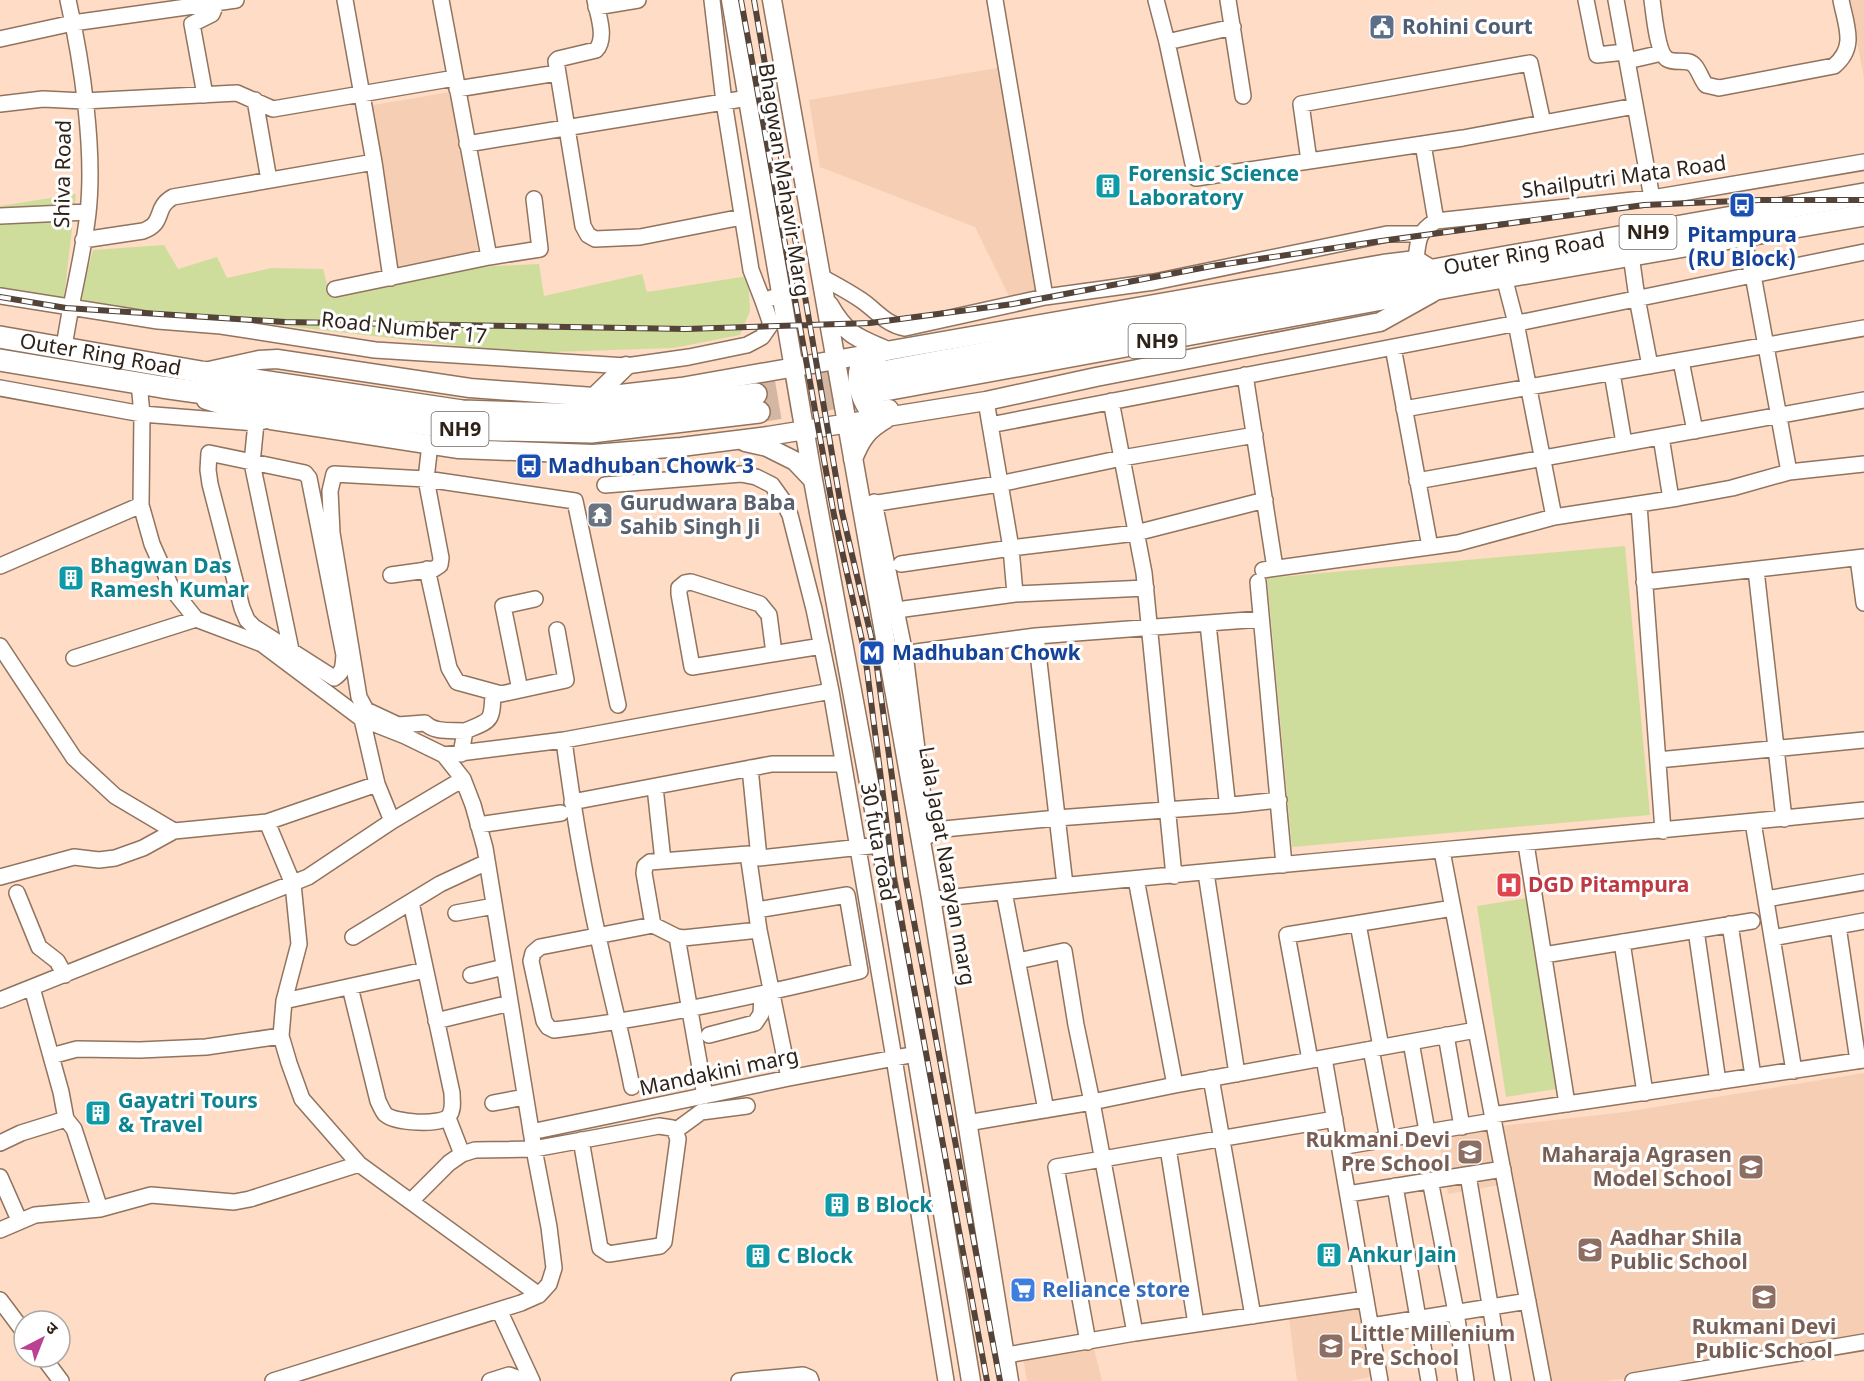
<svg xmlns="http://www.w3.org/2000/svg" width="1864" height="1381" viewBox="0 0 1864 1381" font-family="Georgia,'Noto Sans Devanagari',serif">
	<rect width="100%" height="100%" fill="#fedcc5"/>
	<path fill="#f6ceb3" d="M 1849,0 L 1864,0 L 1864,78 Z
		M 1003,67 L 1042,295 L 1010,298 L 975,227 L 820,167 L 809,100 Z
		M 450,92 L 478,252 L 397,266 L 368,106 Z
		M 1864,1073 L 1864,1342 L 1681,1373 L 1604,1381 L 1550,1381 L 1502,1126 L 1625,1112 Z
		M 1494,1126 L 1505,1184 L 1448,1194 L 1438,1136 Z
		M 1361,1304 L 1375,1376 L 1351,1381 L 1297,1381 L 1289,1317 Z
		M 1094,1349 L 1102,1381 L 1027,1381 L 1023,1356 Z"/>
	<path fill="#cfdd9c" d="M 76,194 L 64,298 L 0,288 L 0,206 Z
		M 164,245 L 178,269 L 217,257 L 227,278 L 272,268 L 323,269 L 330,296 L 473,267 L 539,264 L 544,296 L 642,274 L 647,292 L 748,276 L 750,311 L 740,335 L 673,348 L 521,353 L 79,302 L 93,250 Z
		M 1625,546 L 1650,815 L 1292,847 L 1267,578 Z
		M 1527,898 L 1556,1089 L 1506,1097 L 1477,906 Z"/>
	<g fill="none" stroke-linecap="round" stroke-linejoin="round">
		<path stroke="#d4b7a3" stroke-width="21" stroke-dasharray="21 10" stroke-linecap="butt" d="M 756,394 L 858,376
			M 759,412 L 862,394"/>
		<g stroke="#91735e" stroke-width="18">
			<path id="minor" d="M 345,0 L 374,162 L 391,278
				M 441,0 L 489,257
				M 595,0 C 598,15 607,38 596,50 L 558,59 L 556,61 L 583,226 L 588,235 L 595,239 L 640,237 L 742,217
				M 712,0 L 724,102 L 751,270 L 763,301
				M 995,0 L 1045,297
				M 1156,0 L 1167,42
				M 1228,0 L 1243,96
				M 1586,0 L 1597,55 L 1625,52
				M 1616,0 L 1652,198
				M 1652,0 C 1654,13 1657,52 1667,59 C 1675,64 1687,58 1694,65 C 1699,70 1701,79 1706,85 L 1719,88 L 1834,66 C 1857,47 1846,26 1841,0
				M 596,7 L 638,0
				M 1233,27 L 1167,42 L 1196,178 L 1463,138 L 1635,106
				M 0,39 L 73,23 L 236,0
				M 1627,61 L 1662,53
				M 457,89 L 557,73
				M 205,95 L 192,24 L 212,14 L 216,4
				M 255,100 L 269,180
				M 0,104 L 43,99 L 84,101 L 237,93 L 273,109 L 455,78
				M 467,144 L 748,98
				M 1423,144 L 1436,221
				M 1309,161 L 1301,104 L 1530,63 L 1543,123
				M 0,216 L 88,212
				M 1742,236 L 1753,275 L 1789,472
				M 83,240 L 143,231 C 166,223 153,208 173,197 L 374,162
				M 1631,255 L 1637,298 L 1650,366
				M 1416,260 C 1418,239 1418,232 1436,221 L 1652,198 L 1864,162
				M 820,276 C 834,284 848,291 861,300 C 876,310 886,325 905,328 L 1045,297 L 1154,282 L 1387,234 L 1420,234
				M 1504,277 L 1516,323 L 1554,517
				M 335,289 L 489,257 L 540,249 L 534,199
				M 0,296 L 158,321 L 221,326 L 375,350 L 626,366 L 689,357 L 747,345 L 762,337 L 771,324 L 763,301 L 780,295
				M 1393,347 L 1430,547
				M 64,348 C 70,303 83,258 88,213 C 95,150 82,62 68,0
				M 1681,361 L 1695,431
				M 1612,373 L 1624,443
				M 1245,375 L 1275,568
				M 139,383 L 142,414 L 141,505 L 152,544 L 172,589 L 196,619 L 262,644 L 362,719 L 405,736 L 444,755 L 463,779 L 473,805 L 485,848 L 534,1149 L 549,1227 L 554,1268 L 549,1284 L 539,1295 L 521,1303 L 273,1381
				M 0,388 L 142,414 L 256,423 L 268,420
				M 986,401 L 1011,548 L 1015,594
				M 1111,401 L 1144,573 L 1174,876
				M 1404,409 L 1864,328
				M 256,423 L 252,463 L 291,650
				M 990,425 L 1528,321 L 1864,252
				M 1661,437 L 1671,499
				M 209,453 L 305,473 L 309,478 L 344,655 C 343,665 344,672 334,678 L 254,627 L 247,620 L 242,608 L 210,484 L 208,470 Z
				M 1417,481 L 1864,400
				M 605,485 L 741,474 L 756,477 L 772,485 L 782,499 L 790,515 L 814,609 L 831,691 L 894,1058 L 946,1381
				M 874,502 L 905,654 L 928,836
				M 865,505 L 999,484 L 1122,458 L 1255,435
				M 1639,505 L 1663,831
				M 1858,558 L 1864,603
				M 901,564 L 1011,548 L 1136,533 L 1265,500
				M 0,566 L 141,505
				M 427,569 L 449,668 L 457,682 L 501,694 L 566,680 L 557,630
				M 1263,570 L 1458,543 L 1554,517 L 1678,498 L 1732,488 L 1789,472 L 1864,464
				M 1756,570 L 1784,819
				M 391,575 L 434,569 L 440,565 L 441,558 L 426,479 L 430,444
				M 1258,582 L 1284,865
				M 1644,582 L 1864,557
				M 904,609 L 1015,594 L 1146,588
				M 1208,624 L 1227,800 L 1233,805 L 1279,800
				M 1036,636 L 1065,885
				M 0,646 L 74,758 L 115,796 L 174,831 L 267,822 L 377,784
				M 916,652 L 1036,636 L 1261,619
				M 774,653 L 769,615 L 760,604 L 691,582 L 685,583 L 679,588 L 679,594 L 692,667 L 822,646
				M 74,658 L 196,619
				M 520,690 L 503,606 L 535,599
				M 362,719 L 377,784 L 392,821
				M 465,731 C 451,730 435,733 425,723 L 398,725 L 366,710 L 359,697 L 332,533 L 330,491 L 334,474 L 426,479 L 575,501 L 618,705
				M 564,740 C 571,795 580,849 591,903 C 603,965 620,1025 632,1087
				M 461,754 L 465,731 C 491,720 492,723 493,693
				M 444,755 L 564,740 L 831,691
				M 1658,760 L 1864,740
				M 750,768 L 759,858
				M 655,787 L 663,861
				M 572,802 L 772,764 L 843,764
				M 267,822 L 293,884 L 299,944 L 284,1001 L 281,1036 L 289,1063 L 302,1099 L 359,1164 L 539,1295
				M 1753,822 L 1794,1071
				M 478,825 L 561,813
				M 944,829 L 1057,818 L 1233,805
				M 1526,844 L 1567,1104
				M 1442,851 L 1543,1381
				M 748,854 L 759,930 L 789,1078
				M 1206,873 L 1237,1074
				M 0,877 L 74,857 L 99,860 L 115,858 L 143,848 L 174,831
				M 1136,879 L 1175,1085
				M 1004,892 L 1046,1110
				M 17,893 L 39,947 L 57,961 L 65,975
				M 931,898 L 936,899 C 1245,865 1555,842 1864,810
				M 1766,899 L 1864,882
				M 757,910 L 847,895 L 860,971 C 759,995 658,1018 554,1030 L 548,1027 L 544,1021 L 531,961 L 533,953 L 540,947 L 653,925 L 677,937 L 683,938 L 759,930
				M 456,913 L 494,906
				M 1358,924 L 1381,1047
				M 1730,924 L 1753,1076
				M 653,925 L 644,873 L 645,866 L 650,862 L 748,854 L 759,858 L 880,845
				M 1838,926 L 1858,1061
				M 1696,930 L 1718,1082
				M 353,937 L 440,884 L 487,862
				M 677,937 L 705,1096
				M 1772,938 L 1864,921
				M 1622,942 L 1645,1093
				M 1544,955 L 1752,921
				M 1018,961 L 1064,951 L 1076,1025 L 1092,1102 L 1135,1333
				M 471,975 L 504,967
				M 350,987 L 378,1101 C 380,1105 382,1110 385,1114 C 394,1123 441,1126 449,1116 C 454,1109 452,1101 452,1093 L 411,902
				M 32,988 L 61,1092 L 66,1119
				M 0,1000 L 308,877 L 392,821 L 463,779
				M 284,1001 L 425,970
				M 436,1021 L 510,1003
				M 709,1035 L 755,1023 L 761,1014 L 762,994
				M 1446,1035 L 1462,1127
				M 1411,1042 L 1427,1131
				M 1371,1049 L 1388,1139
				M 51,1056 L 77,1049 L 140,1050 L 206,1047 L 281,1036
				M 1324,1058 L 1380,1381
				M 1310,1060 L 1287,935 L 1453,908
				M 1211,1078 L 1253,1316
				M 493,1103 L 525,1097
				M 1492,1115 L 1864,1060
				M 448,1118 L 462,1154
				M 967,1123 L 1092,1102 L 1175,1085 L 1476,1030
				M 675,1131 L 701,1112 L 747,1106
				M 531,1132 L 789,1078 L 916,1054
				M 0,1143 L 21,1133 L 66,1119 L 74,1129 L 100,1209
				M 1340,1147 L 1493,1121
				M 1168,1148 L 1196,1324
				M 1468,1175 L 1503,1381
				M 0,1177 L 19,1220
				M 1430,1180 L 1456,1312 L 1466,1381
				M 1395,1186 L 1429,1381
				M 1348,1194 L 1503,1169
				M 411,1201 L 449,1163 L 462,1154 L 475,1150 L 534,1149 L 659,1126 L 672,1128 L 675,1131 L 678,1139 L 664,1242 L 660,1246 L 609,1254 L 600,1248 L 581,1140
				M 0,1230 L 35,1215 L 100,1209 L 151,1195 L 234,1202 L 250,1199 L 359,1164
				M 0,1300 L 24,1332
				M 499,1310 L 532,1381
				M 1371,1326 L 1528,1301
				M 1088,1342 L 1056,1167 L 1335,1119
				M 1013,1354 L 1135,1333 L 1366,1299
				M 43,1357 L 61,1381
				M 490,1381 L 509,1375 L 517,1378 L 518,1381
				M 739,1381 L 803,1375 L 810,1378 L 811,1381
				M 1633,1381 L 1864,1342"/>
		</g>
		<g stroke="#91735e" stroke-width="21">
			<path id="major" d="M 731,0 L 813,480 L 890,896 L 971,1381
				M 772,0 L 931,898 L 1009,1381
				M 829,305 C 846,335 857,338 888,351
				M 878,356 L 859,368 C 855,381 860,397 867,408 L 878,410 L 889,409
				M 209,371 L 259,360 L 277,359 L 470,388 L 594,397 L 681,387 L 1383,264 L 1416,260 L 1432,270
				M 594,397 L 626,366
				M 206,400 L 271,420 L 459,449 L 593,454 L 681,447 L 768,436 L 986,401 L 1096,377 L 1380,322 L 1432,293
				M 745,442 L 767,447 L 795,461 L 813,480
				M 853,459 C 861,439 867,430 886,419"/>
		</g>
		<g stroke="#91735e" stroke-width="24">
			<g id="highway">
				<path id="s1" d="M 0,337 L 201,372 L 462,411 L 592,415 L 756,394"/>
				<path d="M 0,360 L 162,387 L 459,429 L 591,432 L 759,412"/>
				<path id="s2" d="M 871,374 L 1472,263 L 1864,194"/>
				<path d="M 874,392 L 1469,283 L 1864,215"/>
			</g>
		</g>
		<use href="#minor" stroke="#fff" stroke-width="15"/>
		<use href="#major" stroke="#fff" stroke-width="18"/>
		<use href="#highway" stroke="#fff" stroke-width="21"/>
		<g stroke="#534338" stroke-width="6">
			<path id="rail" d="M 741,0 L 834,515 L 865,654 L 894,881 L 987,1381
				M 754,0 L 842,512 L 875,653 L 906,879 L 1000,1381
				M 0,297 L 66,308 L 285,322 L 686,329 L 870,323 L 1013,304 L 1212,266 L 1388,240 L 1644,205 L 1760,200 L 1864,200"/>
		</g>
		<use href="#rail" stroke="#fff" stroke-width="4" stroke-dasharray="11" stroke-linecap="butt"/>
	</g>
	<defs>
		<g id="civic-square" transform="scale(1.35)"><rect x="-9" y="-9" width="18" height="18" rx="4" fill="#5c6f8a" stroke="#fff"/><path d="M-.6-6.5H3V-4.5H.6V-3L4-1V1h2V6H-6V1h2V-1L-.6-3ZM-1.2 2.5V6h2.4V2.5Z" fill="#fff"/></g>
		<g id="building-square" transform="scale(1.35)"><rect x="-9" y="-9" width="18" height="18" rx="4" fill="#0f9aa8" stroke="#fff"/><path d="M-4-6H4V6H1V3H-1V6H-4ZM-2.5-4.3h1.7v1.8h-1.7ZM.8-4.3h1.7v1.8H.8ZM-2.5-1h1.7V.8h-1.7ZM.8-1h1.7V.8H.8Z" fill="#fff"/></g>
		<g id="bus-square" transform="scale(1.35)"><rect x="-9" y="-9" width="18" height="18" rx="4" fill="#1a4fb4" stroke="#fff"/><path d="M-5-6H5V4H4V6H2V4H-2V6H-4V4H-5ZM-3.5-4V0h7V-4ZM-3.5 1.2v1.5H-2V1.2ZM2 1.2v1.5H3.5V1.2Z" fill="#fff"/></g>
		<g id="temple-square" transform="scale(1.35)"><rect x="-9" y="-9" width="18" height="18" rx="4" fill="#6b7280" stroke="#fff"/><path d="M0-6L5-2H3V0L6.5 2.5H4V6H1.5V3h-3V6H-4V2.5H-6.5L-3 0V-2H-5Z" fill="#fff"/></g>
		<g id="metro-square" transform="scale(1.35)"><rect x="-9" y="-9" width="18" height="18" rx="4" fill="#1a4fb4" stroke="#fff"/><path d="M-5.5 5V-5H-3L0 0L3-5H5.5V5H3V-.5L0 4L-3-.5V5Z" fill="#fff"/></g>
		<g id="hospital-square" transform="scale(1.35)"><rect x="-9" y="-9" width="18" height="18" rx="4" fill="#e0444e" stroke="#fff"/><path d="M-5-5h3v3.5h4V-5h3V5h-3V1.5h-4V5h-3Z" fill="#fff"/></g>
		<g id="school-square" transform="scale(1.35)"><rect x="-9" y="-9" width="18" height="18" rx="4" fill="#8d6e63" stroke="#fff"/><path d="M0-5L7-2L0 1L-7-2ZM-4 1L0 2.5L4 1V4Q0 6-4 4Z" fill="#fff"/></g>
		<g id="supermarket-square" transform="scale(1.35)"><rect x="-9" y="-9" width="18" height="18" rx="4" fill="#3f7fe0" stroke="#fff"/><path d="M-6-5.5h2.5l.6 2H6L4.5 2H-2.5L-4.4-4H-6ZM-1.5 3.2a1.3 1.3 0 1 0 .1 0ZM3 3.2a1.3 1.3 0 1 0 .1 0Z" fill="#fff"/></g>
	</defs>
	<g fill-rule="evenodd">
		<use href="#civic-square" x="1382" y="27"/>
		<use href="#building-square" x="1108" y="186"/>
		<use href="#bus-square" x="1742" y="205"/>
		<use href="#bus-square" x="529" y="466"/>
		<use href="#temple-square" x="600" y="515"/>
		<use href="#building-square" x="71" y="578"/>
		<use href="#metro-square" x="872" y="653"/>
		<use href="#hospital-square" x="1509" y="885"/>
		<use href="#building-square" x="98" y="1113"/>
		<use href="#school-square" x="1470" y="1152"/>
		<use href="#school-square" x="1751" y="1167"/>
		<use href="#building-square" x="837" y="1205"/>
		<use href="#school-square" x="1590" y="1250"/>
		<use href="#building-square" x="1329" y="1255"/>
		<use href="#building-square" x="758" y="1256"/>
		<use href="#supermarket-square" x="1023" y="1290"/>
		<use href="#school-square" x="1764" y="1297"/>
		<use href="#school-square" x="1331" y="1346"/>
	</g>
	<g text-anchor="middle" stroke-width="6" stroke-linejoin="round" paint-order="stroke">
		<g fill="#fff" stroke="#6d645e" stroke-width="1.5">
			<rect x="1619.5" y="215" width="57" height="34" rx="4.5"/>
			<rect x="1128.5" y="324" width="57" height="34" rx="4.5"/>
			<rect x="431.5" y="412" width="57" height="34" rx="4.5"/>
		</g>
		<g font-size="20" font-weight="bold" fill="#2e2219">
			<text x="1648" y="239">NH9</text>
			<text x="1157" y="348">NH9</text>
			<text x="460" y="436">NH9</text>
		</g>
		<g font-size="21" font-weight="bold" fill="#4e5e75" stroke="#fff" text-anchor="start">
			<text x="1402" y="34">Rohini Court</text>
		</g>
		<g font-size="21" fill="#2e2219" stroke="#fff">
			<text transform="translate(63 174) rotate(-89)" y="7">Shiva Road</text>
			<text transform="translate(1624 177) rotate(-8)" y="7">Shailputri Mata Road</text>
			<text transform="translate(784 180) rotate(81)" y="7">Bhagwan Mahavir Marg</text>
			<text dy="7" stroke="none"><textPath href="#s2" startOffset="664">Outer Ring Road</textPath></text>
			<text transform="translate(404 328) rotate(6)" y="7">Road Number 17</text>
			<text dy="7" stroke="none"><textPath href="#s1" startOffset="102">Outer Ring Road</textPath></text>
			<text transform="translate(878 842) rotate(80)" y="7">30 futa road</text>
			<text transform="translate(947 866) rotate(80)" y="7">Lala Jagat Narayan marg</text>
			<text transform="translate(719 1072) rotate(-12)" y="7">Mandakini marg</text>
		</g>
		<g font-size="21" font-weight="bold" fill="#0d838f" stroke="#fff" text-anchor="start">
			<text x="1128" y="181">Forensic Science<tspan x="1128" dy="24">Laboratory</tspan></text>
			<text x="90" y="573">Bhagwan Das<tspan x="90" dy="24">Ramesh Kumar</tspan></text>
			<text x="118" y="1108">Gayatri Tours<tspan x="118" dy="24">&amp; Travel</tspan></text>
			<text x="856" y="1212">B Block</text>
			<text x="1348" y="1262">Ankur Jain</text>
			<text x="777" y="1263">C Block</text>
		</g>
		<g font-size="21" font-weight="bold" fill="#164399" stroke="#fff" text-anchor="start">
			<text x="1742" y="242" text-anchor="middle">Pitampura<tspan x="1742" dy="24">(RU Block)</tspan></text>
			<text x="548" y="473">Madhuban Chowk 3</text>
			<text x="892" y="660">Madhuban Chowk</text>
		</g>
		<g font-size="21" font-weight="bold" fill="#5b616d" stroke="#fff" text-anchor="start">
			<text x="620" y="510">Gurudwara Baba<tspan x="620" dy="24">Sahib Singh Ji</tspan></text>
		</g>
		<g font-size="21" font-weight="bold" fill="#be3a42" stroke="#fff" text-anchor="start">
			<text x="1528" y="892">DGD Pitampura</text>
		</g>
		<g font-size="21" font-weight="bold" fill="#785e54" stroke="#fff" text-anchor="end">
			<text x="1450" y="1147">Rukmani Devi<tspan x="1450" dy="24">Pre School</tspan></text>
			<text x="1732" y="1162">Maharaja Agrasen<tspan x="1732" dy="24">Model School</tspan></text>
			<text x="1610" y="1245" text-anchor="start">Aadhar Shila<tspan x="1610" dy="24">Public School</tspan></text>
			<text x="1764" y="1334" text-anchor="middle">Rukmani Devi<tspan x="1764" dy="24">Public School</tspan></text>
			<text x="1350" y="1341" text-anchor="start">Little Millenium<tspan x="1350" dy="24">Pre School</tspan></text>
		</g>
		<g font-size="21" font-weight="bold" fill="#366cbe" stroke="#fff" text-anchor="start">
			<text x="1042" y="1297">Reliance store</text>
		</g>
	</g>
	<g transform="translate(42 1339) rotate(42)"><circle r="28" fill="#ffffff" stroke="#aba7a3" stroke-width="1.5"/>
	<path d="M0-4.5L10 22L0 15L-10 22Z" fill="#bb4193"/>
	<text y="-9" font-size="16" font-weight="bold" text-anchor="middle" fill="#2e2219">उ</text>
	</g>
</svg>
